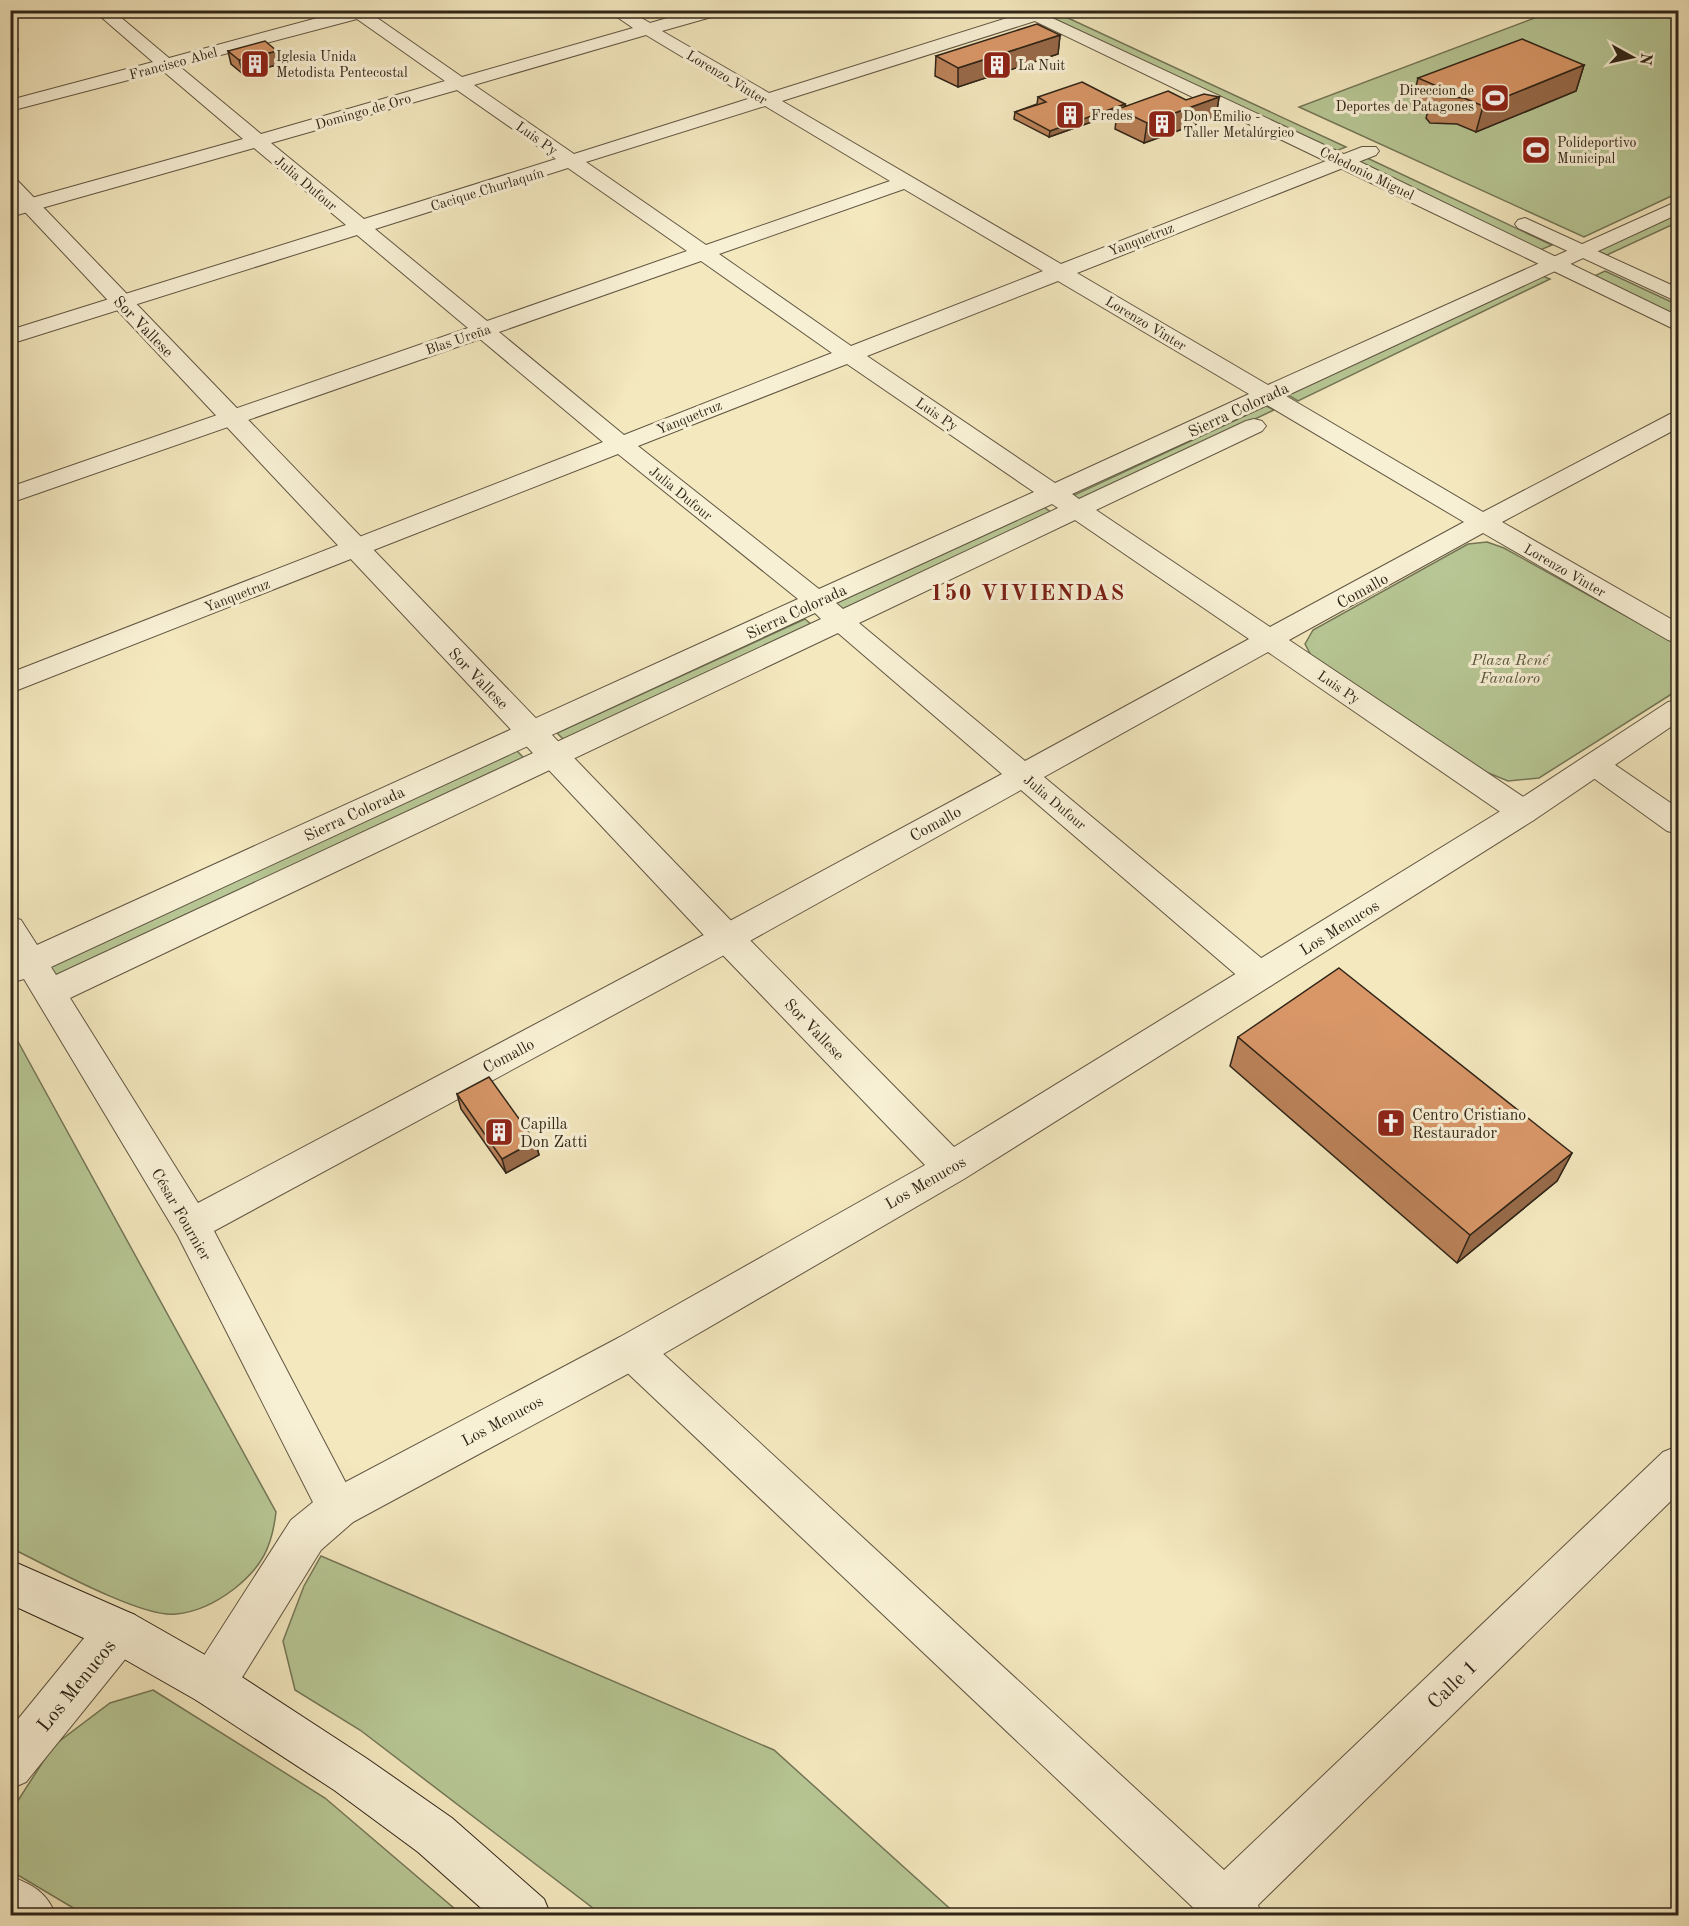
<svg xmlns="http://www.w3.org/2000/svg" width="1689" height="1926" viewBox="0 0 1689 1926" font-family="'Old Standard TT',serif">
	<rect width="100%" height="100%" fill="#f4e8bf"/>
	<filter id="stains"><feTurbulence type="fractalNoise" baseFrequency=".00333" numOctaves="4"/><feColorMatrix values="0 0 0 0 .2 0 0 0 0 .09 0 0 0 0 .02 0 0 0 .5 -.17"/></filter>
	<radialGradient id="worn" r=".72"><stop offset=".6" stop-color="#630" stop-opacity="0"/><stop offset="1" stop-color="#630" stop-opacity=".3"/></radialGradient>
	<path fill="#b7c795" stroke="#747656" stroke-width="1.5" d="M 1030,11 L 1053,11 L 1346,147 L 1331,153 Z
		M 1553,11 L 1678,11 L 1678,193 L 1584,237 L 1299,107 Z
		M 1365,157 L 1552,245 L 1538,251 L 1352,162 Z
		M 1678,213 L 1678,222 L 1607,255 L 1597,251 Z
		M 1605,271 L 1678,305 L 1678,319 L 1590,278 Z
		M 1540,275 L 1550,279 L 1298,401 L 1288,395 Z
		M 1266,406 L 1274,410 L 1081,502 L 1072,496 Z
		M 1044,507 L 1052,513 L 841,610 L 834,604 Z
		M 1487,542 L 1504,548 L 1678,645 L 1678,690 L 1539,778 L 1508,781 L 1476,768 L 1313,659 L 1305,644 L 1313,630 L 1468,544 Z
		M 805,619 L 812,625 L 564,740 L 557,733 Z
		M 516,750 L 524,758 L 53,977 L 47,966 Z
		M 10,1027 L 276,1512 C 272,1547 262,1567 234,1589 C 217,1602 199,1612 176,1614 C 143,1619 44,1564 11,1548 Z
		M 321,1556 L 774,1750 L 957,1915 L 602,1915 L 360,1730 L 295,1690 L 283,1641 L 304,1586 Z
		M 11,1634 L 18,1644 L 16,1692 L 11,1705 Z
		M 153,1690 L 325,1798 L 462,1915 L 85,1915 L 11,1871 L 10,1813 L 53,1746 L 110,1703 Z"/>
	<g fill="none" stroke-linecap="round" stroke-linejoin="round">
		<g stroke="#615642" stroke-width="2">
			<path id="minor" d="M 10,10 L 33,10 L 31,14 L 10,19 Z
				M 93,10 L 112,10 L 169,58 L 347,10 L 379,10 L 373,15 L 462,77 L 633,28 L 607,10 L 628,10 L 650,23 L 695,10 L 724,10 L 722,14 L 662,31 L 769,93 L 1026,12 L 1038,12 L 1041,16 L 1038,20 L 782,101 L 1061,264 L 1362,147 L 1376,147 L 1379,151 L 1376,155 L 1077,273 L 1268,385 L 1678,201 L 1678,214 L 1286,396 L 1483,512 L 1670,414 L 1678,412 L 1678,428 L 1502,522 L 1678,623 L 1678,643 L 1668,640 L 1483,533 L 1289,640 L 1534,804 L 1538,812 L 1534,820 L 1523,823 L 1512,820 L 1268,652 L 1044,777 L 1272,967 L 1277,976 L 1272,985 L 1260,989 L 1248,985 L 1021,790 L 739,947 L 214,1231 L 359,1508 L 353,1522 L 338,1528 L 323,1522 L 178,1236 L 24,979 L 10,983 L 10,916 L 21,920 L 37,945 L 798,599 L 618,454 L 10,693 L 10,673 L 603,442 L 480,339 L 10,503 L 10,487 L 468,328 L 357,235 L 10,344 L 10,330 L 346,225 L 254,148 L 10,217 L 10,204 L 243,139 L 163,71 L 10,111 L 10,100 L 153,62 ZM 357,19 L 445,81 L 261,134 L 179,66 ZM 646,35 L 751,98 L 574,154 L 474,85 ZM 457,90 L 556,159 L 364,219 L 271,143 ZM 765,106 L 890,181 L 706,245 L 586,162 ZM 568,168 L 687,251 L 487,321 L 375,229 ZM 904,189 L 1043,271 L 851,346 L 719,254 ZM 701,261 L 832,353 L 624,435 L 499,332 ZM 1058,281 L 1249,394 L 1055,483 L 867,356 ZM 847,364 L 1034,492 L 819,589 L 638,446 ZM 1267,405 L 1464,522 L 1270,627 L 1096,510 L 1262,431 L 1266,426 L 1262,421 L 1254,419 L 1246,421 L 1079,499 L 1072,494 ZM 1052,504 L 1058,508 L 843,609 L 836,603 ZM 1075,520 L 1249,639 L 1025,761 L 859,623 ZM 815,613 L 821,619 L 56,975 L 51,967 ZM 838,633 L 1002,774 L 715,929 L 198,1203 L 70,998 Z
				M 1595,755 L 1605,758 L 1678,808 L 1678,834 L 1667,831 L 1585,772 L 1580,765 L 1585,758 Z
				M 632,1333 L 646,1338 L 1224,1870 L 1663,1452 L 1678,1446 L 1678,1494 L 1258,1905 L 1262,1916 L 1202,1916 L 618,1364 L 612,1351 L 618,1338 Z
				M 119,1609 L 135,1615 L 141,1631 L 135,1647 L 26,1782 L 10,1789 L 10,1729 L 103,1615 Z
				M 10,1876 C 33,1885 47,1892 56,1916 L 10,1916 Z"/>
		</g>
		<g stroke="#615642" stroke-width="2">
			<path id="tertiary" d="M 1012,10 L 1035,10 L 1350,157 L 1678,316 L 1678,331 Z
				M 10,178 L 17,180 L 739,929 L 954,1147 L 1512,804 L 1668,702 L 1678,700 L 1678,722 L 1534,820 L 964,1179 L 646,1364 L 353,1522 L 321,1550 L 228,1700 L 212,1707 L 196,1700 L 189,1684 L 196,1668 L 291,1520 L 323,1494 L 618,1338 L 925,1165 L 715,947 L 10,196 Z
				M 1525,218 L 1678,288 L 1678,302 L 1518,228 L 1515,224 L 1518,220 Z"/>
		</g>
		<g stroke="#302518" stroke-width="2">
			<path id="secondary" d="M 10,1560 L 135,1615 L 228,1668 L 366,1758 L 452,1818 L 544,1899 L 551,1916 L 490,1916 L 418,1852 L 334,1790 L 196,1700 L 103,1647 L 10,1604 Z"/>
		</g>
		<use href="#minor" fill="#f8f0d5" fill-rule="evenodd"/>
		<use href="#tertiary" fill="#f8f0d5" fill-rule="evenodd"/>
		<use href="#secondary" fill="#f8f0d5" fill-rule="evenodd"/>
	</g>
	<path fill="#bb8259" stroke="#302518" stroke-width="1.5" d="M 1060,35 L 1058,54 L 958,87 L 935,76 L 936,56 Z
		M 228,51 L 280,64 L 243,74 L 231,64 Z
		M 1584,65 L 1576,91 L 1476,132 L 1457,124 L 1430,123 L 1426,118 L 1428,111 L 1412,104 L 1418,78 Z
		M 1038,97 L 1125,104 L 1125,106 L 1219,97 L 1216,117 L 1144,143 L 1115,129 L 1117,113 L 1049,137 L 1014,119 L 1015,112 L 1037,104 Z
		M 1238,1037 L 1572,1153 L 1557,1181 L 1457,1263 L 1230,1066 Z
		M 457,1094 L 535,1141 L 539,1155 L 506,1173 L 461,1109 Z"/>
	<path fill="#986a49" stroke="#302518" stroke-width="1.5" d="M 1060,35 L 1058,54 L 958,87 L 958,68 Z
		M 14,37 L 18,50 L 10,52 L 10,38 Z
		M 277,51 L 280,64 L 243,74 L 239,60 Z
		M 1584,65 L 1576,91 L 1476,132 L 1483,106 Z
		M 1219,97 L 1216,117 L 1144,143 L 1147,123 Z
		M 1125,104 L 1125,111 L 1118,109 L 1117,113 L 1049,137 L 1050,131 Z
		M 535,1141 L 539,1155 L 506,1173 L 502,1159 Z
		M 1572,1153 L 1557,1181 L 1457,1263 L 1470,1235 Z"/>
	<path fill="#d99768" stroke="#302518" stroke-width="1.5" d="M 1037,24 L 1060,35 L 958,68 L 936,56 Z
		M 1522,39 L 1584,65 L 1483,106 L 1464,98 L 1437,97 L 1433,92 L 1437,86 L 1418,78 Z
		M 265,41 L 277,51 L 239,60 L 228,51 Z
		M 1082,82 L 1125,104 L 1050,131 L 1015,112 L 1046,102 L 1038,97 Z
		M 1168,91 L 1186,100 L 1204,94 L 1219,97 L 1147,123 L 1118,109 Z
		M 1339,968 L 1572,1153 L 1470,1235 L 1238,1037 Z
		M 489,1077 L 535,1141 L 502,1159 L 457,1094 Z"/>
	<defs>
		<g id="building-square" transform="scale(1.5)"><rect x="-9" y="-9" width="18" height="18" rx="4" fill="#8f2418" stroke="#f8f0d5"/><path d="M-4-6H4V6H1V3H-1V6H-4ZM-2.5-4.3h1.7v1.8h-1.7ZM.8-4.3h1.7v1.8H.8ZM-2.5-1h1.7V.8h-1.7ZM.8-1h1.7V.8H.8Z" fill="#fff"/></g>
		<g id="stadium-square" transform="scale(1.5)"><rect x="-9" y="-9" width="18" height="18" rx="4" fill="#8f2418" stroke="#f8f0d5"/><path d="M0-5a6.5 5 0 1 0 0 10a6.5 5 0 1 0 0-10ZM-3.5-1.8h7v3.6h-7Z" fill="#fff"/></g>
		<g id="church-square" transform="scale(1.5)"><rect x="-9" y="-9" width="18" height="18" rx="4" fill="#8f2418" stroke="#f8f0d5"/><path d="M-1.2-6h2.4v3.5h3.3v2.4h-3.3V6h-2.4V-.1h-3.3v-2.4h3.3Z" fill="#fff"/></g>
	</defs>
	<g fill-rule="evenodd">
		<use href="#building-square" x="255" y="64"/>
		<use href="#building-square" x="997" y="65"/>
		<use href="#stadium-square" x="1495" y="98"/>
		<use href="#building-square" x="1070" y="115"/>
		<use href="#building-square" x="1162" y="124"/>
		<use href="#stadium-square" x="1536" y="150"/>
		<use href="#church-square" x="1391" y="1123"/>
		<use href="#building-square" x="499" y="1132"/>
	</g>
	<g text-anchor="middle" stroke-width="6" stroke-linejoin="round" paint-order="stroke">
		<g font-size="14" fill="#302518" stroke="#f8f0d5" text-anchor="start">
			<text x="276" y="61">Iglesia Unida<tspan x="276" dy="16">Metodista Pentecostal</tspan></text>
			<text x="1018" y="70">La Nuit</text>
			<text x="1474" y="95" text-anchor="end">Direccion de<tspan x="1474" dy="16">Deportes de Patagones</tspan></text>
			<text x="1091" y="120">Fredes</text>
			<text x="1183" y="121">Don Emilio -<tspan x="1183" dy="16">Taller Metalúrgico</tspan></text>
			<text x="1557" y="147">Polideportivo<tspan x="1557" dy="16">Municipal</tspan></text>
		</g>
		<g font-size="14" fill="#302518" stroke="#f8f0d5">
			<text transform="translate(173 63) rotate(-15)" y="5">Francisco Abel</text>
			<text transform="translate(727 77) rotate(31)" y="5">Lorenzo Vinter</text>
			<text transform="translate(363 111) rotate(-16)" y="5">Domingo de Oro</text>
			<text transform="translate(537 138) rotate(35)" y="5">Luis Py</text>
			<text transform="translate(1367 173) rotate(26)" y="5">Celedonio Miguel</text>
			<text transform="translate(306 183) rotate(40)" y="5">Julia Dufour</text>
			<text transform="translate(487 189) rotate(-17)" y="5">Cacique Churlaquín</text>
			<text transform="translate(1141 239) rotate(-21)" y="5">Yanquetruz</text>
			<text transform="translate(1146 323) rotate(31)" y="5">Lorenzo Vinter</text>
			<text transform="translate(458 339) rotate(-19)" y="5">Blas Ureña</text>
			<text transform="translate(937 414) rotate(34)" y="5">Luis Py</text>
			<text transform="translate(689 417) rotate(-22)" y="5">Yanquetruz</text>
			<text transform="translate(681 493) rotate(39)" y="5">Julia Dufour</text>
			<text transform="translate(1565 570) rotate(30)" y="5">Lorenzo Vinter</text>
			<text transform="translate(237 595) rotate(-21)" y="5">Yanquetruz</text>
			<text transform="translate(1339 687) rotate(34)" y="5">Luis Py</text>
			<text transform="translate(1055 802) rotate(40)" y="5">Julia Dufour</text>
		</g>
		<g font-size="16" fill="#302518" stroke="#f8f0d5">
			<text transform="translate(144 326) rotate(46)" y="6">Sor Vallese</text>
			<text transform="translate(1238 409) rotate(-25)" y="6">Sierra Colorada</text>
			<text transform="translate(1362 590) rotate(-29)" y="6">Comallo</text>
			<text transform="translate(796 611) rotate(-25)" y="6">Sierra Colorada</text>
			<text transform="translate(479 678) rotate(46)" y="6">Sor Vallese</text>
			<text transform="translate(354 813) rotate(-25)" y="6">Sierra Colorada</text>
			<text transform="translate(935 823) rotate(-29)" y="6">Comallo</text>
			<text transform="translate(1339 927) rotate(-32)" y="6">Los Menucos</text>
			<text transform="translate(815 1029) rotate(46)" y="6">Sor Vallese</text>
			<text transform="translate(508 1055) rotate(-28)" y="6">Comallo</text>
			<text transform="translate(925 1182) rotate(-30)" y="6">Los Menucos</text>
			<text transform="translate(182 1214) rotate(60)" y="6">César Fournier</text>
			<text transform="translate(502 1420) rotate(-28)" y="6">Los Menucos</text>
		</g>
		<g font-size="16" font-style="italic" fill="#58563e" stroke="#f8f0d5">
			<text x="1510" y="665">Plaza René<tspan x="1510" dy="18">Favaloro</tspan></text>
		</g>
		<g font-size="16" fill="#302518" stroke="#f8f0d5" text-anchor="start">
			<text x="1412" y="1120">Centro Cristiano<tspan x="1412" dy="18">Restaurador</tspan></text>
			<text x="520" y="1129">Capilla<tspan x="520" dy="18">Don Zatti</tspan></text>
		</g>
		<g font-size="20" fill="#302518" stroke="#f8f0d5">
			<text transform="translate(1452 1684) rotate(-44)" y="7">Calle 1</text>
			<text transform="translate(76 1685) rotate(-51)" y="7">Los Menucos</text>
		</g>
		<g font-size="22" font-weight="bold" letter-spacing="1.5" fill="#7a1f14" stroke="#f8f0d5">
			<text x="1028" y="600">150 VIVIENDAS</text>
		</g>
	</g>
	<rect width="1689" height="1926" fill="none" stroke="#f4e8bf" stroke-width="36"/>
	<rect x="12" y="12" width="1665" height="1902" fill="none" stroke="#302518" stroke-width="3"/>
	<rect x="18" y="18" width="1653" height="1890" fill="none" stroke="#302518" stroke-width="1.5"/>
	<g transform="translate(1632 57) rotate(98)" stroke="#f8f0d5" stroke-width="4.5" paint-order="stroke">
	<path d="M0-4.5L10 22L0 15L-10 22Z" fill="#302518"/>
	<text y="-9" font-size="16" font-weight="bold" text-anchor="middle" fill="#302518">N</text>
	</g>
	<rect width="100%" height="100%" filter="url(#stains)"/>
	<rect width="100%" height="100%" fill="url(#worn)"/>
</svg>
